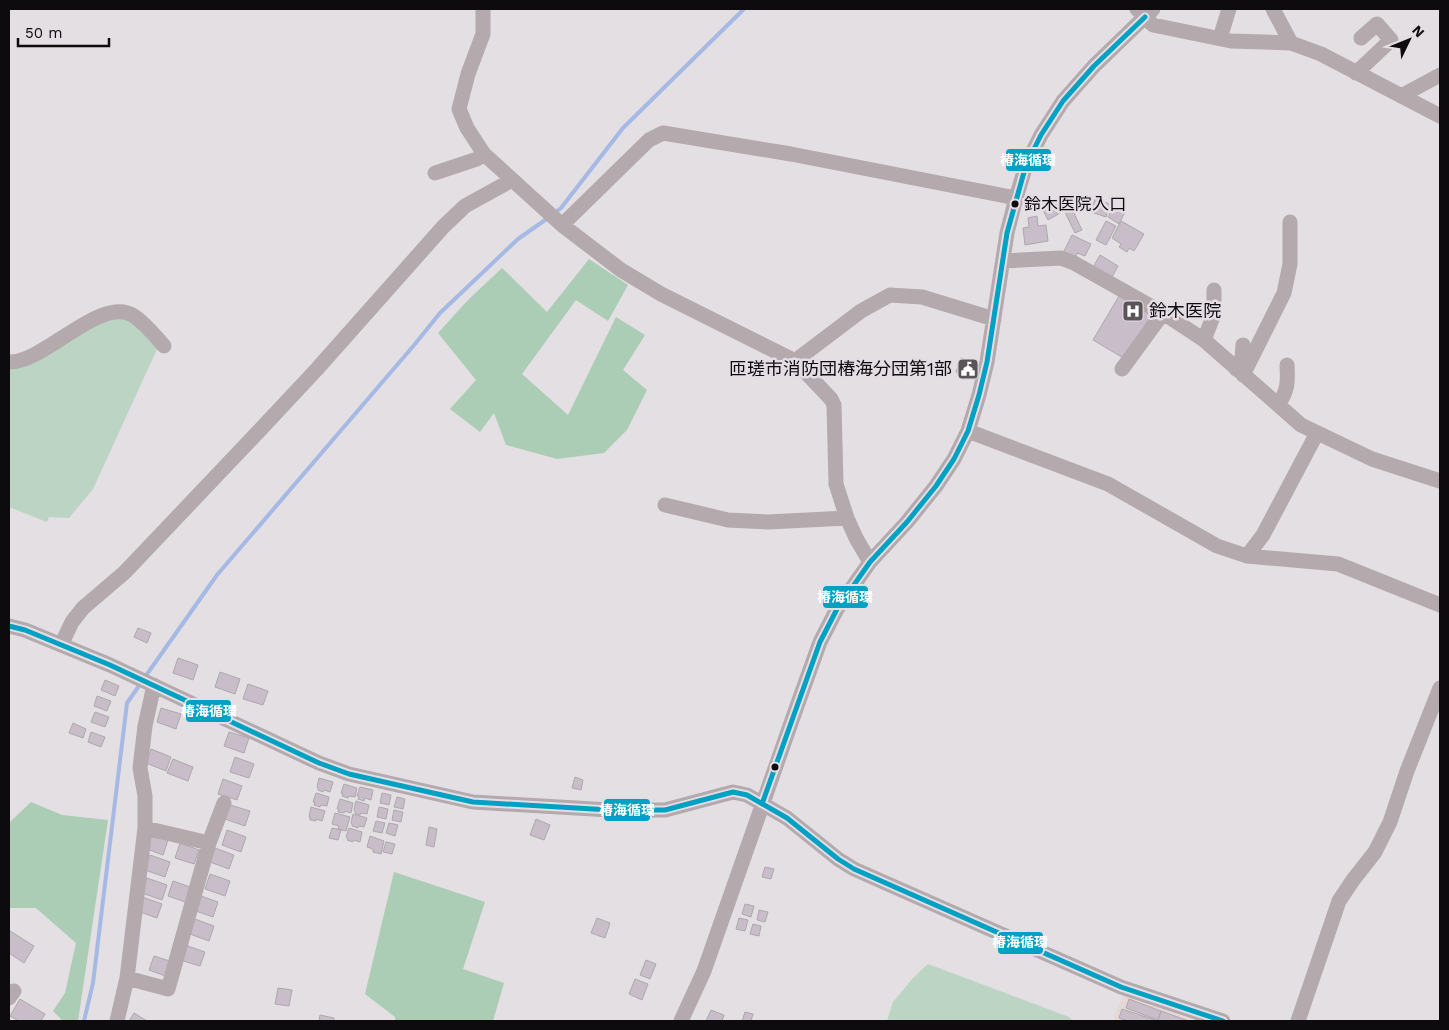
<svg xmlns="http://www.w3.org/2000/svg" width="1449" height="1030" viewBox="0 0 1449 1030" font-family="'Work Sans','Noto Sans JP',sans-serif">
	<rect width="100%" height="100%" fill="#e3dfe3"/>
	<path fill="#e6d7d5" d="M 1123,995 L 1195,1021 L 1113,1021 Z"/>
	<path fill="#bcd4c3" d="M 109,318 L 125,318 L 140,328 L 158,347 L 93,489 L 69,518 L 49,517 L 47,522 L 9,507 L 9,368 Z
		M 928,964 L 1069,1017 L 1073,1021 L 887,1021 L 893,1002 L 913,978 Z"/>
	<path fill="#abccb5" d="M 589,259 L 628,285 L 608,321 L 576,300 L 522,374 L 568,415 L 616,317 L 645,335 L 623,370 L 647,390 L 627,430 L 604,453 L 557,459 L 506,445 L 494,413 L 480,432 L 450,409 L 476,380 L 438,333 L 468,300 L 502,268 L 547,312 Z
		M 31,802 L 62,815 L 108,820 L 78,1021 L 63,1021 L 53,1011 L 65,993 L 76,943 L 36,908 L 9,908 L 9,823 Z
		M 394,872 L 485,902 L 463,969 L 504,983 L 493,1021 L 395,1021 L 395,1017 L 365,994 Z"/>
	<g fill="none" stroke-linecap="round" stroke-linejoin="round">
		<path stroke="#a6b9e4" stroke-width="4" d="M 553,214 L 561,208 L 623,128 L 744,9
			M 145,677 L 217,575 L 415,344 L 440,313 L 518,239 L 548,218
			M 84,1021 L 93,983 L 127,703 L 141,683"/>
	</g>
	<path fill="#c8bdc9" stroke="#aca9ac" d="M 1065,197 L 1071,207 L 1064,210 L 1058,200 Z
		M 1055,199 L 1062,212 L 1048,220 L 1041,206 Z
		M 1095,199 L 1110,204 L 1106,217 L 1091,212 Z
		M 1114,206 L 1125,212 L 1119,224 L 1108,217 Z
		M 1071,207 L 1082,230 L 1075,233 L 1064,210 Z
		M 1037,216 L 1038,226 L 1046,225 L 1048,241 L 1025,245 L 1023,228 L 1029,227 L 1028,218 Z
		M 1106,221 L 1116,226 L 1106,245 L 1096,240 Z
		M 1121,221 L 1144,234 L 1134,251 L 1129,248 L 1127,252 L 1119,247 L 1121,244 L 1112,238 Z
		M 1072,235 L 1091,244 L 1085,256 L 1077,253 L 1075,259 L 1063,253 Z
		M 1100,255 L 1118,266 L 1111,279 L 1092,269 Z
		M 1119,296 L 1151,315 L 1125,359 L 1093,340 Z
		M 961,358 L 974,362 L 970,377 L 956,372 Z
		M 138,628 L 151,633 L 147,643 L 134,637 Z
		M 178,658 L 198,665 L 193,680 L 173,673 Z
		M 220,672 L 240,679 L 235,694 L 215,687 Z
		M 105,680 L 119,686 L 115,696 L 101,690 Z
		M 248,684 L 268,691 L 263,705 L 243,699 Z
		M 97,696 L 111,701 L 107,711 L 94,706 Z
		M 161,708 L 181,714 L 176,729 L 157,722 Z
		M 95,712 L 109,717 L 105,727 L 91,722 Z
		M 73,723 L 86,729 L 83,738 L 69,733 Z
		M 91,732 L 105,737 L 101,747 L 88,742 Z
		M 229,732 L 249,738 L 244,753 L 224,746 Z
		M 151,749 L 171,757 L 166,771 L 146,763 Z
		M 235,757 L 254,764 L 249,778 L 230,772 Z
		M 173,759 L 193,767 L 188,781 L 167,773 Z
		M 575,777 L 583,780 L 581,790 L 572,788 Z
		M 319,778 L 333,782 L 330,792 L 324,790 L 323,792 L 318,790 L 318,788 L 317,787 Z
		M 223,779 L 242,786 L 237,800 L 218,794 Z
		M 344,784 L 357,788 L 355,797 L 349,796 L 348,798 L 342,796 L 343,793 L 341,793 Z
		M 360,787 L 373,790 L 371,800 L 365,798 L 364,801 L 358,799 L 359,796 L 357,796 Z
		M 316,793 L 329,797 L 327,806 L 321,805 L 320,807 L 314,805 L 315,802 L 313,802 Z
		M 382,793 L 391,795 L 389,805 L 380,803 Z
		M 397,797 L 405,799 L 403,809 L 394,807 Z
		M 340,799 L 353,803 L 351,813 L 345,811 L 344,813 L 338,812 L 339,809 L 337,809 Z
		M 356,801 L 369,805 L 367,814 L 361,813 L 360,815 L 355,813 L 355,811 L 354,810 Z
		M 230,805 L 250,811 L 245,826 L 225,819 Z
		M 311,807 L 325,811 L 322,821 L 316,819 L 316,821 L 310,820 L 310,817 L 309,817 Z
		M 379,807 L 388,809 L 386,819 L 377,817 Z
		M 394,810 L 403,812 L 401,822 L 392,820 Z
		M 335,813 L 350,817 L 346,831 L 338,829 L 339,826 L 332,824 Z
		M 353,814 L 367,818 L 364,827 L 358,826 L 358,828 L 352,826 L 352,824 L 351,823 Z
		M 536,819 L 550,825 L 544,840 L 530,835 Z
		M 376,821 L 385,823 L 382,833 L 373,831 Z
		M 389,823 L 398,825 L 395,836 L 386,833 Z
		M 429,827 L 437,829 L 434,847 L 426,845 Z
		M 332,828 L 341,830 L 338,840 L 329,838 Z
		M 349,828 L 362,832 L 360,842 L 354,840 L 353,842 L 347,840 L 348,838 L 346,837 Z
		M 227,830 L 246,837 L 241,852 L 222,845 Z
		M 149,833 L 168,840 L 163,855 L 144,848 Z
		M 370,836 L 384,841 L 381,854 L 373,852 L 373,849 L 367,847 Z
		M 386,842 L 395,844 L 392,854 L 383,852 Z
		M 180,843 L 199,850 L 194,864 L 175,858 Z
		M 215,848 L 234,855 L 229,869 L 210,862 Z
		M 150,855 L 170,862 L 165,877 L 145,870 Z
		M 765,867 L 774,869 L 771,879 L 762,877 Z
		M 210,874 L 230,881 L 225,896 L 205,889 Z
		M 147,878 L 167,885 L 162,900 L 142,893 Z
		M 173,881 L 193,888 L 188,903 L 168,896 Z
		M 198,895 L 218,902 L 213,917 L 193,910 Z
		M 142,897 L 162,904 L 157,918 L 137,911 Z
		M 745,904 L 754,906 L 751,917 L 742,914 Z
		M 759,910 L 768,912 L 765,922 L 757,920 Z
		M 597,918 L 610,923 L 605,938 L 591,933 Z
		M 739,918 L 748,920 L 745,931 L 736,929 Z
		M 195,919 L 214,926 L 209,941 L 190,934 Z
		M 753,924 L 761,926 L 759,936 L 750,934 Z
		M 10,931 L 34,946 L 24,963 L 9,953 L 9,933 Z
		M 185,945 L 205,952 L 200,966 L 180,960 Z
		M 154,956 L 173,962 L 168,977 L 149,970 Z
		M 646,960 L 656,964 L 650,979 L 640,975 Z
		M 635,979 L 648,984 L 642,1000 L 629,994 Z
		M 278,988 L 292,990 L 289,1006 L 275,1004 Z
		M 20,999 L 45,1014 L 41,1021 L 19,1021 L 10,1016 Z
		M 1129,999 L 1161,1011 L 1158,1020 L 1126,1008 Z
		M 1122,1009 L 1155,1020 L 1155,1021 L 1128,1021 L 1119,1018 Z
		M 711,1010 L 724,1015 L 722,1021 L 706,1021 Z
		M 1161,1011 L 1189,1021 L 1162,1021 L 1158,1020 Z
		M 745,1012 L 753,1014 L 751,1021 L 742,1021 Z
		M 134,1013 L 147,1021 L 129,1021 Z
		M 320,1015 L 334,1018 L 334,1021 L 319,1021 Z"/>
	<g fill="none" stroke-linecap="round" stroke-linejoin="round">
		<path stroke="#b4a9ac" stroke-width="15" d="M 483,9 L 483,34 L 468,74 L 459,109 L 467,128 L 484,154 L 562,225 L 621,270 L 661,294 L 795,361 L 831,399 L 834,405 L 836,484 L 847,518 L 856,538 L 870,562
			M 1137,9 L 1153,25 L 1231,41 L 1291,43 L 1321,54 L 1440,116
			M 1273,9 L 1291,43
			M 1220,38 L 1229,9
			M 1356,73 L 1391,40 L 1377,24 L 1361,38
			M 1401,96 L 1440,75
			M 435,173 L 477,159 L 484,154
			M 562,225 L 649,140 L 663,133 L 791,154 L 1016,198
			M 1003,261 L 1061,258 L 1074,263 L 1163,313 L 1204,340 L 1301,425 L 1372,459 L 1440,481
			M 1204,340 L 1214,314 L 1214,290
			M 795,361 L 861,311 L 890,295 L 922,297 L 994,319
			M 9,362 C 45,363 101,294 134,316 C 146,324 155,336 164,346
			M 1122,369 L 1163,313
			M 1236,369 L 1242,358 L 1243,345
			M 1243,375 L 1284,293 L 1290,264 L 1290,222
			M 1278,405 C 1288,390 1288,383 1287,365
			M 968,431 L 1108,484 L 1217,546 L 1247,556 L 1338,564 L 1440,605
			M 665,505 L 728,520 L 768,522 L 847,518
			M 1247,556 L 1263,535 L 1317,433
			M 9,626 L 25,630 L 110,665 L 319,763 L 349,774 L 473,802 L 610,810 L 665,810 L 733,792 L 747,795 L 787,818 L 838,859 L 854,869 L 1121,987 L 1223,1021
			M 61,645 L 72,622 L 83,608 L 125,572 L 259,431 L 317,369 L 443,227 L 465,206 L 512,180
			M 145,828 L 209,843
			M 127,978 L 168,989 L 209,843 L 224,803
			M 9,998 L 14,991
			M 117,1021 L 127,978 L 145,828 L 145,796 L 140,768 L 145,726 L 154,685
			M 681,1021 L 704,971 L 797,706 L 820,642 L 837,609 L 870,562 L 907,522 L 936,486 L 954,459 L 968,431 L 979,395 L 987,362 L 1007,233 L 1016,198 L 1026,165 L 1041,135 L 1063,101 L 1094,66 L 1153,9
			M 1298,1021 L 1339,901 L 1353,880 L 1375,852 L 1390,822 L 1407,771 L 1440,688"/>
		<g stroke="#e4dee4" stroke-width="9">
			<path id="bus-1" d="M 9,626 L 25,630 L 110,665 L 319,763 L 349,774 L 473,802 L 610,810 L 665,810 L 733,792 L 747,795 L 787,818 L 838,859 L 854,869 L 1121,987 L 1223,1021
				M 762,804 L 820,642 L 837,609 L 870,562 L 907,522 L 936,486 L 954,459 L 968,431 L 979,395 L 987,362 L 1007,233 L 1026,165 L 1041,135 L 1063,101 L 1094,66 L 1145,17"/>
		</g>
		<use href="#bus-1" stroke="#01a1c4" stroke-width="5"/>
	</g>
	<defs>
		<g id="hospital-square" transform="scale(1.125)"><rect x="-9" y="-9" width="18" height="18" rx="4" fill="#595559" stroke="#e4dee4"/><path d="M-5-5h3v3.5h4V-5h3V5h-3V1.5h-4V5h-3Z" fill="#fff"/></g>
		<g id="civic-square" transform="scale(1.125)"><rect x="-9" y="-9" width="18" height="18" rx="4" fill="#595559" stroke="#e4dee4"/><path d="M-.6-6.5H3V-4.5H.6V-3L4-1V1h2V6H-6V1h2V-1L-.6-3ZM-1.2 2.5V6h2.4V2.5Z" fill="#fff"/></g>
	</defs>
	<g fill-rule="evenodd">
		<use href="#hospital-square" x="1133" y="311"/>
		<use href="#civic-square" x="968" y="369"/>
	</g>
	<g fill="#0e0b0e" stroke="#e4dee4" stroke-width="2">
		<circle cx="1015" cy="204" r="4.5"/>
		<circle cx="775" cy="767" r="4.5"/>
	</g>
	<g text-anchor="middle" stroke-width="5" stroke-linejoin="round" paint-order="stroke">
		<g font-size="17" fill="#0e0b0e" stroke="#e4dee4" text-anchor="start">
			<text x="1024" y="210">鈴木医院入口</text>
		</g>
		<g font-size="18" fill="#0e0b0e" stroke="#e4dee4" text-anchor="start">
			<text x="1149" y="317">鈴木医院</text>
			<text x="952" y="375" text-anchor="end">匝瑳市消防団椿海分団第1部</text>
		</g>
	</g>
	<g stroke="#e4dee4" stroke-width="2">
		<rect x="1005" y="148" width="47" height="24" rx="5" fill="#01a1c4"/>
		<rect x="822" y="585" width="47" height="24" rx="5" fill="#01a1c4"/>
		<rect x="185" y="699" width="47" height="24" rx="5" fill="#01a1c4"/>
		<rect x="603" y="798" width="48" height="24" rx="5" fill="#01a1c4"/>
		<rect x="997" y="931" width="47" height="24" rx="5" fill="#01a1c4"/>
	</g>
	<g font-size="14" text-anchor="middle" font-weight="bold" fill="#fff">
		<text x="1028" y="165">椿海循環</text>
		<text x="845" y="602">椿海循環</text>
		<text x="209" y="716">椿海循環</text>
		<text x="627" y="815">椿海循環</text>
		<text x="1020" y="947">椿海循環</text>
	</g>
	<rect width="1449" height="1030" fill="none" stroke="#0e0b0e" stroke-width="20"/>
	<g transform="translate(1409 40) rotate(47)" stroke="#e4dee4" stroke-width="4" paint-order="stroke">
	<path d="M0-4L9 19L0 12L-9 19Z" fill="#0e0b0e"/>
	<text y="-8" font-size="14" font-weight="bold" text-anchor="middle" fill="#0e0b0e">N</text>
	</g>
	<path d="M18 38v8h91v-8" fill="none" stroke="#0e0b0e" stroke-width="2.5"/>
	<text x="25" y="38" font-size="15" fill="#0e0b0e" stroke="#e4dee4" stroke-width="4" paint-order="stroke">50 m</text>
</svg>
